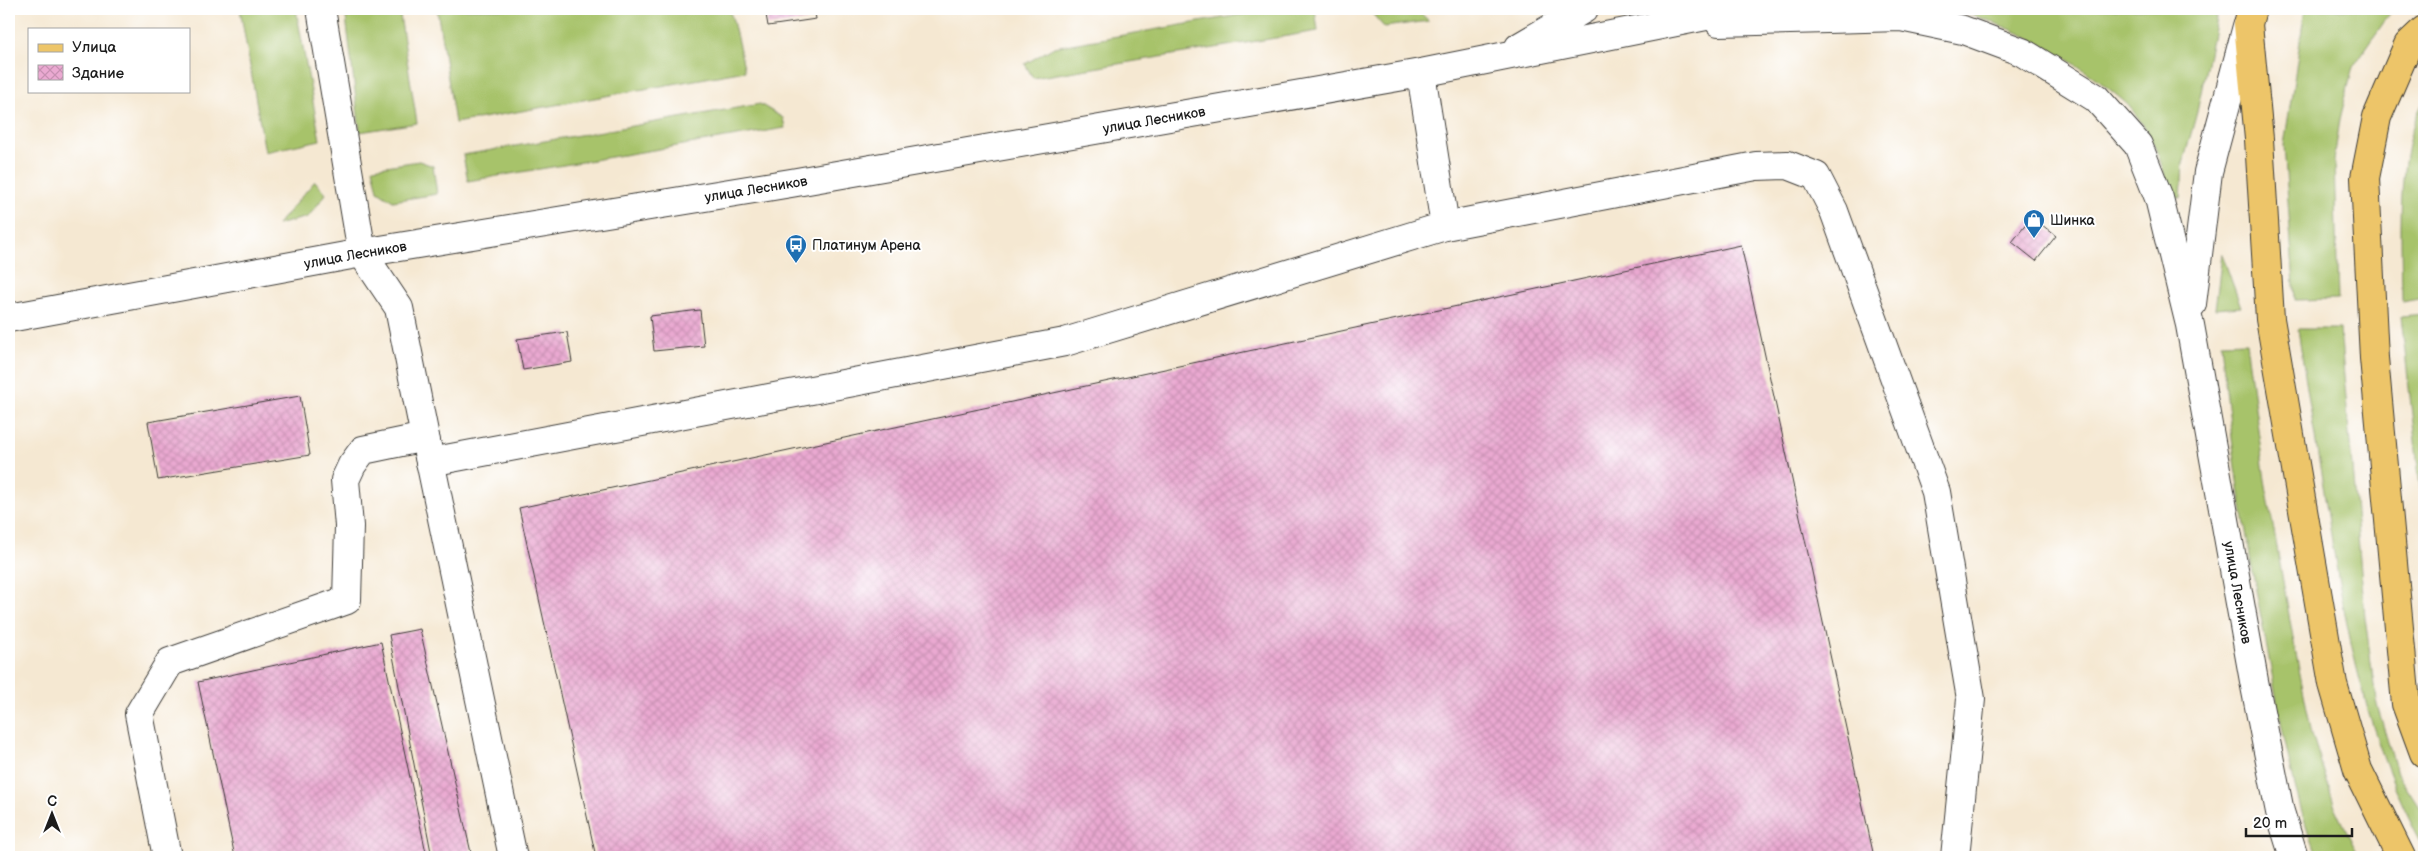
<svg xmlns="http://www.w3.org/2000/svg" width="2433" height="866" viewBox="0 0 2433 866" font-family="'Balsamiq Sans',sans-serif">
	<defs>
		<pattern id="building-cross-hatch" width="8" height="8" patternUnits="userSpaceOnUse" patternTransform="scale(1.25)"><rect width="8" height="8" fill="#eaa9d1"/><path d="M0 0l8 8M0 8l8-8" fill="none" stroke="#c891b3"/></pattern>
	</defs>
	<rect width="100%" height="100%" fill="#fff"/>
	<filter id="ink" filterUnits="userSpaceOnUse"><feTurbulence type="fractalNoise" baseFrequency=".02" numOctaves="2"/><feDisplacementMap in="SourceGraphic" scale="10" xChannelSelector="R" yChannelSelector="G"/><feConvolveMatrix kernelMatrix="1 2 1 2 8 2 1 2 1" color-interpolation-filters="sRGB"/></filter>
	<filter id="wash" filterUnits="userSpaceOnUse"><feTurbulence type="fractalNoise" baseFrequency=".0096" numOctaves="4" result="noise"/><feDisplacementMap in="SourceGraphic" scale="20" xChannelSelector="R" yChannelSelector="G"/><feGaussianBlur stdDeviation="1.12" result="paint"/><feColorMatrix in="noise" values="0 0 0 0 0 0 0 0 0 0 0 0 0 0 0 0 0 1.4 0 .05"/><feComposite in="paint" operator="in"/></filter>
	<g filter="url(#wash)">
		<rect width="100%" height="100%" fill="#f5e8d2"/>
		<path fill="#a7c36a" stroke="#627043" d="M 240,9 L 296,9 L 320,140 L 265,152 Z
			M 345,9 L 399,9 L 417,123 L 360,132 Z
			M 437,9 L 728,9 L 732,17 L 745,71 L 455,123 Z
			M 1274,9 L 1315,9 L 1318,31 L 1033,78 L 1025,64 L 1054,47 Z
			M 1368,9 L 1416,9 L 1429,21 L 1384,27 Z
			M 1953,9 L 2218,9 L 2197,112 L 2183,163 L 2181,198 L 2170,197 C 2163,165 2154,137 2133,111 C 2128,104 2120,98 2114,93 C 2068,54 2010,25 1953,9 Z
			M 2305,9 L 2393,9 L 2353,67 L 2340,119 L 2334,161 L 2338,299 L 2295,300 L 2284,145 Z
			M 2424,101 L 2424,298 L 2402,302 C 2402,245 2394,151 2424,101 Z
			M 760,104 L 783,118 L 785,128 L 468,181 L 463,155 Z
			M 419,161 L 433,166 L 437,194 L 393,201 L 378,191 L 373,168 Z
			M 315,181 L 326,194 L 308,217 L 277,225 Z
			M 2222,254 L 2241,307 L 2215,309 Z
			M 2424,314 L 2424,522 L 2401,316 Z
			M 2298,329 L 2340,329 L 2365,617 L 2376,701 L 2397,773 L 2424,815 L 2424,847 C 2367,744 2346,631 2328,516 C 2318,454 2307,392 2298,329 Z
			M 2246,342 L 2265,480 L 2296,654 L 2312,734 L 2334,804 L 2359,857 L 2317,857 C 2294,797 2283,733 2271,669 C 2249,559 2232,455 2221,343 Z"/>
		<g id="blocks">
			<path fill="url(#building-cross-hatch)" d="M 765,9 L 832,9 L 833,11 L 815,13 L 816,19 L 768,26 Z
				M 2032,217 L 2056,236 L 2036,261 L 2012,242 Z
				M 1741,245 L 1874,857 L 596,857 L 519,508 Z
				M 700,310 L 704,346 L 654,351 L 650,316 Z
				M 567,332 L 572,362 L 523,370 L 517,339 Z
				M 300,396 L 310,455 L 158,480 L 148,422 Z
				M 420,629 L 472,857 L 432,857 L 389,635 Z
				M 381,642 L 427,857 L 235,857 L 198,682 Z"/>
		</g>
	</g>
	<g filter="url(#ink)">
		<use href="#blocks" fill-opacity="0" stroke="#3d3b37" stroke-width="1"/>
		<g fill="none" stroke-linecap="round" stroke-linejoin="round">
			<g stroke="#3d3b37" stroke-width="30">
				<g id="minor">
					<path d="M 321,9 L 362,253 L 399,308 L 430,462 L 1065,342 L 1445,226 L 1421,73"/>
					<path id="s1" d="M 1719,22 L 1901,17 L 1963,30 L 2022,52 L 2096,98 L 2138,145 L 2159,198 L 2190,325 L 2254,681 L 2280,812 L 2294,857"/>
					<path d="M 1519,47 L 1584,9"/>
					<path d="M 1445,226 L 1756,166 L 1788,165 L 1816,176 L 1834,211 L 1936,492 L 1971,699 L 1955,857"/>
					<path d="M 2192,304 L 2208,172 L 2247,26"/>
					<path id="s2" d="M 9,318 L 362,253 L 791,183 L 1421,73 L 1741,9"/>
					<path d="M 167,857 L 139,714 L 170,662 L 347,600 L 349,526 L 345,480 L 352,465 L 363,450 L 425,437 L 513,857"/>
				</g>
			</g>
			<g stroke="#3d3b37" stroke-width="30">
				<path id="major" d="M 2252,9 L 2248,24 L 2259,139 L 2270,319 L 2333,684 L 2358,770 L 2401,857
					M 2424,30 L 2408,45 L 2377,117 L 2365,178 L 2374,358 L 2406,704 L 2424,753"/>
			</g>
			<use href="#minor" stroke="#fff" stroke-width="28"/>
			<use href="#major" stroke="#edc569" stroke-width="28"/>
		</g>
	</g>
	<defs>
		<g id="shop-pin" transform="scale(1.125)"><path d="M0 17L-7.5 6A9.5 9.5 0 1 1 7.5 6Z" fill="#1f6fb2" stroke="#fff"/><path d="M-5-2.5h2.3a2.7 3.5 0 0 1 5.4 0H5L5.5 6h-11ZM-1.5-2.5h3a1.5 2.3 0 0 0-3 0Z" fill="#fff"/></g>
		<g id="bus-pin" transform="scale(1.125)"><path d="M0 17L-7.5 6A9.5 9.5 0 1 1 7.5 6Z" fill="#1f6fb2" stroke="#fff"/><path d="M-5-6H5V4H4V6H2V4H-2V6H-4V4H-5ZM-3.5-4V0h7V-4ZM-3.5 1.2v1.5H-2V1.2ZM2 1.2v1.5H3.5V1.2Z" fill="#fff"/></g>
	</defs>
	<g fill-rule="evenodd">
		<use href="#shop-pin" x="2034" y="220"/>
		<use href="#bus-pin" x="796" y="245"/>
	</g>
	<g text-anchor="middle" stroke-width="4" stroke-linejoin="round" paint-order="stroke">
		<g font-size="14" fill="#1c1c1c" stroke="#fff">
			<text dy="5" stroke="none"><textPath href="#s2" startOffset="1162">улица Лесников</textPath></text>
			<text dy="5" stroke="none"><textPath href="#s2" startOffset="758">улица Лесников</textPath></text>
			<text dy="5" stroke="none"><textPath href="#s2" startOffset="352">улица Лесников</textPath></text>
			<text dy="5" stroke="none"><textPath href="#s1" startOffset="918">улица Лесников</textPath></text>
		</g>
		<g font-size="14" fill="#1c1c1c" stroke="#fff" text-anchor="start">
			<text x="2050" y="225">Шинка</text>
			<text x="812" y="250">Платинум Арена</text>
		</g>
	</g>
	<rect width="2433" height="866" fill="none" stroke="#fff" stroke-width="30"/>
	<rect x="28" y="28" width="162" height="65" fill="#ffffff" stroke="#a4a4a4"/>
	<rect x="38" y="44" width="25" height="8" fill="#edc569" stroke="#a4a4a4"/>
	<text x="72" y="52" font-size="15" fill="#1c1c1c">Улица</text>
	<rect x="38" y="65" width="25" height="15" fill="url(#building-cross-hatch)" stroke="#a4a4a4"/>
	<text x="72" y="78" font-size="15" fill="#1c1c1c">Здание</text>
	<g transform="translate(52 814)" stroke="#ffffff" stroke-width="4" paint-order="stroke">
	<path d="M0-4L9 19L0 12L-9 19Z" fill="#1c1c1c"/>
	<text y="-8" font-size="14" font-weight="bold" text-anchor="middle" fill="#1c1c1c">С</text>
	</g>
	<path d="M2246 828v8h106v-8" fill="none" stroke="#1c1c1c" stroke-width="2.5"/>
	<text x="2253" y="828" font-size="15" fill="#1c1c1c" stroke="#ffffff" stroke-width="4" paint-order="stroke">20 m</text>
</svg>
